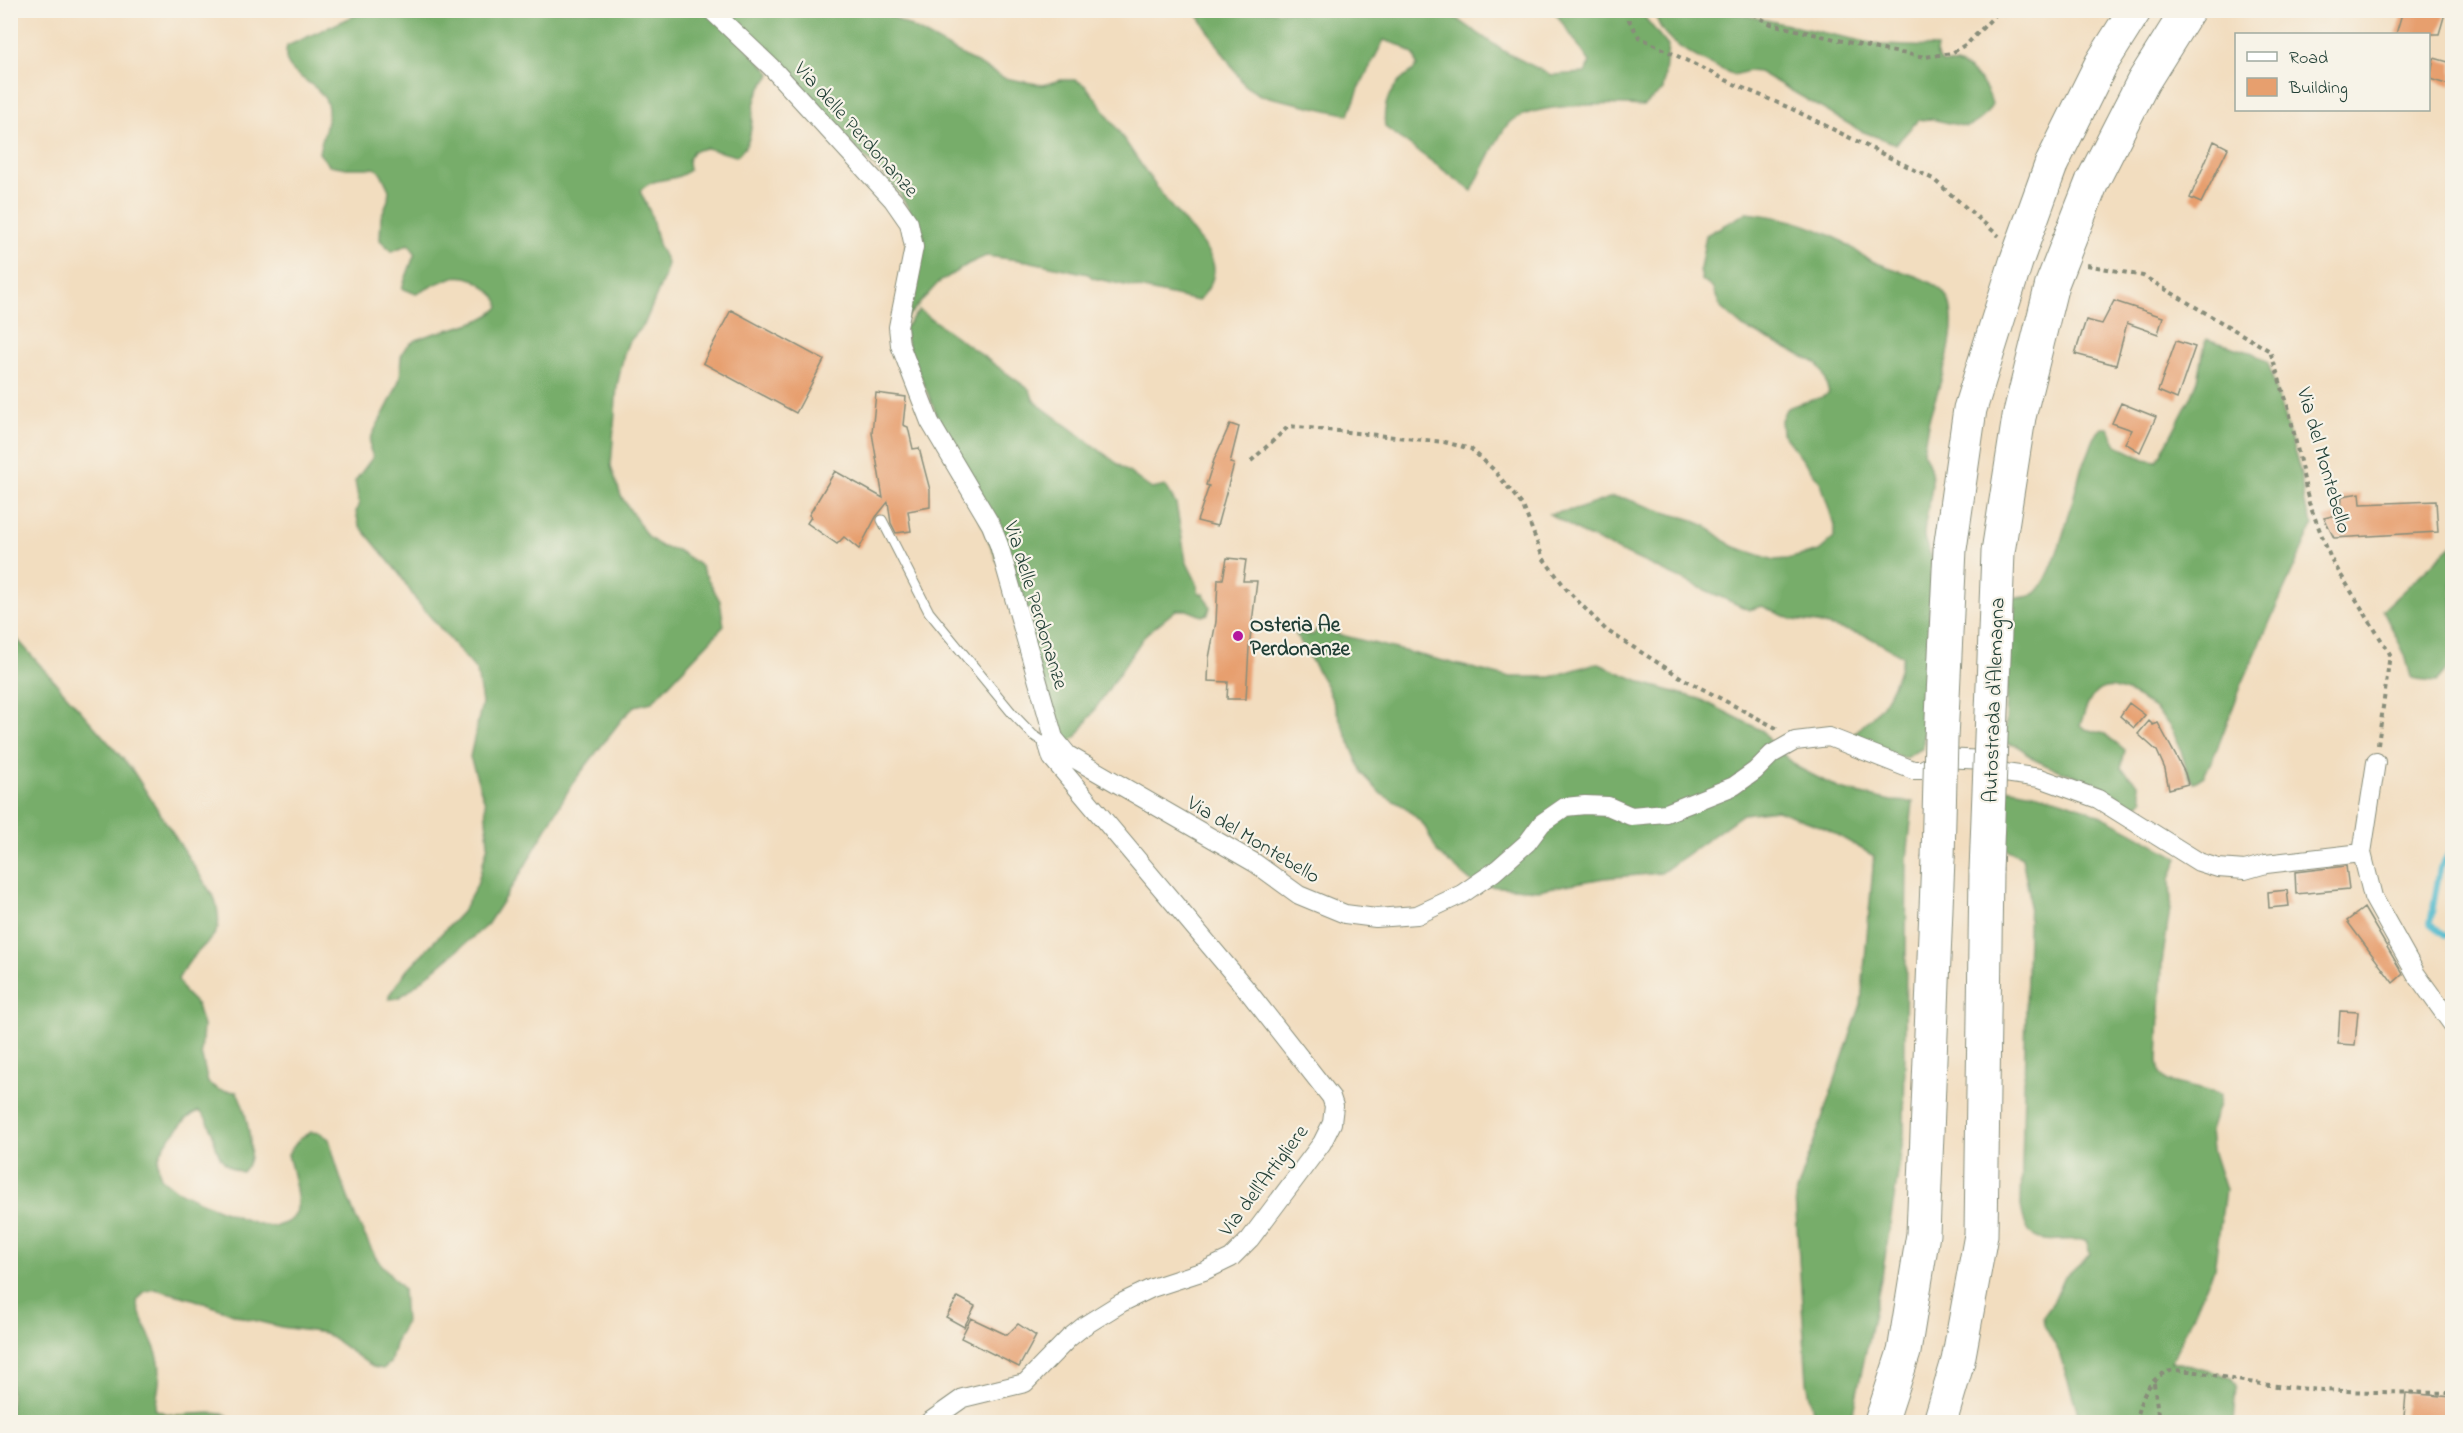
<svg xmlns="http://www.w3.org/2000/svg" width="2463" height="1433" viewBox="0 0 2463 1433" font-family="'Indie Flower',sans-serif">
	<rect width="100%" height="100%" fill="#f7f3e8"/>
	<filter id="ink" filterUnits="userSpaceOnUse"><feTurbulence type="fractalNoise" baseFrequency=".0167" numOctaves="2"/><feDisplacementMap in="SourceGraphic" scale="12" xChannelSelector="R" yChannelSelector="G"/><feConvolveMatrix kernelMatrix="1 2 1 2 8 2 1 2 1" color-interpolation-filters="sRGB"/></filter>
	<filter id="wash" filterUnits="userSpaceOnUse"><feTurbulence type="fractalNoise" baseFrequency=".008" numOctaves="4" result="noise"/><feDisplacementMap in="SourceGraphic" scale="24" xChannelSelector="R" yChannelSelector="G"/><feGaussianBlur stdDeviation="1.35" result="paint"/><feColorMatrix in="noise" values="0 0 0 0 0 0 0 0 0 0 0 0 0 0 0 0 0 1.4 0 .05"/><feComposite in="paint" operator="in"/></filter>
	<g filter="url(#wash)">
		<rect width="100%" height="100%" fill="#f2ddbf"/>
		<path fill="#77ad6b" stroke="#4b7550" stroke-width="1.5" d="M 709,10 L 771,73 C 766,81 759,89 756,98 C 749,118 756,143 736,156 L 706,148 L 693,151 L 688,161 L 689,170 C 675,184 655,174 640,191 L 651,214 L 658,244 L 667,262 L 665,275 L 644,325 L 628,343 L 624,354 L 617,386 L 611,466 L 621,496 L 647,536 L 662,547 L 677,550 L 700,565 L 720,601 L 724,626 L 652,702 L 635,706 L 622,719 L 572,784 L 522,871 L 487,925 L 409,991 L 398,998 L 389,999 L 389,995 L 407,970 L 462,912 L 477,885 L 488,845 L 485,803 L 470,757 L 482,703 L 477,671 L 416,600 L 400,575 L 359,525 L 356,512 L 359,503 L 355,481 L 373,457 L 370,449 L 370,440 C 379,419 394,399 400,377 C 402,368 398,358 404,350 C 419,328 476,332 499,307 C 498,298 493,294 486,288 C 461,264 441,283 416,294 L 402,288 L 415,253 L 409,244 L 392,251 L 380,240 L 381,217 L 388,200 L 389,190 L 380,171 L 374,168 L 347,168 L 329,165 L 319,153 C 321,137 334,115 325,99 C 314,78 279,76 287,46 L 365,11 Z
			M 721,11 L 882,11 L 1004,78 L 1043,85 L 1060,80 L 1076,80 L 1086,86 C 1116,124 1140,166 1169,204 C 1180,218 1209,247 1213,263 C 1217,277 1207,292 1198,301 L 1093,278 L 1088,274 L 1027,261 L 986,256 L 968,264 L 938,283 L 902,323 L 910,211 L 899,193 L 883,174 L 864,157 Z
			M 1195,11 L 1446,11 L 1505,52 L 1551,75 L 1585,73 L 1590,62 L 1554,11 L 1642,11 L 1646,19 L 1668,46 L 1663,90 L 1643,106 C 1613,103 1534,103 1510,122 C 1502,128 1478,178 1472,191 L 1385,127 C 1383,110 1387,94 1399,82 C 1406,75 1411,74 1417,66 L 1415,56 L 1402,46 L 1384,40 L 1360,86 L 1349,115 L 1260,95 L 1245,86 Z
			M 1656,11 L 1725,11 L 1880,45 L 1937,47 L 1936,53 L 1941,62 C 1946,64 1951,63 1956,64 C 1973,68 1988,87 1992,104 C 1988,115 1977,123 1967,127 L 1931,119 L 1918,120 L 1896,144 L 1861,131 L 1759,72 L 1748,71 L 1734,75 C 1709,63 1655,43 1656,11 Z
			M 1746,213 C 1780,216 1807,223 1838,239 C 1850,245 1860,255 1872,261 C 1894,271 1921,274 1940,289 C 1969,312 1938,387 1930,416 C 1927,427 1925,440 1923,452 C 1942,483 1925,503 1924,535 C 1924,542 1929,551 1932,558 L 1923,748 L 1905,758 L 1844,742 C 1879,712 1891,701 1903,656 L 1867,636 L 1817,623 L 1793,620 L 1762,606 L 1749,610 L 1587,536 L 1549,514 L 1578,509 L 1612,497 L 1624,498 L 1667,513 L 1687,518 L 1706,526 L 1732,546 L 1774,560 L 1787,559 L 1819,551 L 1834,538 L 1834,525 L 1821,483 L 1782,433 L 1781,420 L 1786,409 C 1799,401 1817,402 1829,393 L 1823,373 L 1816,363 L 1743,327 L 1721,308 L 1713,289 L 1702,280 L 1700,269 L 1706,235 Z
			M 919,310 L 1030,390 L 1033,399 L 1039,405 L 1146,485 L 1152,489 L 1165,486 L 1176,504 L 1186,561 L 1196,581 L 1199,593 L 1204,594 L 1210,607 L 1208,614 L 1202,616 L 1187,610 L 1176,610 L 1145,635 L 1077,736 L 1069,742 L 1056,726 L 1024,625 L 908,346 L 904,329 Z
			M 2206,339 L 2253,353 L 2268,363 L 2301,474 L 2304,504 L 2313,525 L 2242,684 L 2217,749 L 2204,776 L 2193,783 C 2186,773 2184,759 2180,747 C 2170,719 2147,697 2118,689 C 2093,681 2087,706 2080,725 L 2085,729 L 2105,734 L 2125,750 L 2121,768 L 2138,784 L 2143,800 L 2136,807 L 2098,784 L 2048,766 L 2035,760 L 2018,746 L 2005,743 L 2011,598 C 2019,598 2027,598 2034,594 C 2054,582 2075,491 2082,466 C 2091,454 2091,437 2102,428 L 2108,428 L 2117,445 L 2144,459 L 2156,461 L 2161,454 L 2191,397 L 2198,380 Z
			M 2452,545 L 2452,663 L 2436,682 L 2416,680 L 2411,677 L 2405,655 L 2383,610 Z
			M 1317,629 L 1507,677 L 1551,677 L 1593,664 L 1599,664 L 1649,685 L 1700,699 L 1763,731 L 1772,745 L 1799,768 L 1840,789 L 1891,801 L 1913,802 L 1907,859 L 1904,1134 L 1883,1270 L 1851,1422 L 1815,1422 L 1807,1382 L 1795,1197 L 1861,1004 L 1874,856 L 1827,829 L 1777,810 L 1743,814 L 1661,873 L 1604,878 L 1538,890 L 1475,885 L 1438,853 L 1424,825 L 1405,807 L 1381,794 L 1362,773 L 1326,685 L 1295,633 L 1313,635 Z
			M 10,631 L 131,768 L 215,899 C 224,933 216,932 195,955 C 188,962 183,971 178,979 L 185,993 L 197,1005 L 203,1026 L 201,1053 L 208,1083 L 219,1090 L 237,1092 C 245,1106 255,1149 248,1164 C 247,1167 244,1169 242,1172 C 206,1163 222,1129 199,1111 C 185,1117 179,1128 169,1139 C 160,1151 154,1162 161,1177 C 169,1192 250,1223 269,1226 C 277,1227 289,1223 294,1216 C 303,1204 291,1169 288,1154 L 300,1138 L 311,1132 L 320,1133 L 329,1139 L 340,1177 L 356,1218 L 376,1258 L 403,1289 L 405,1323 L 397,1338 L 390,1363 L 383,1369 L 373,1367 L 325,1333 L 281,1327 L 244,1318 L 193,1299 L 155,1289 L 144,1292 L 137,1301 C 140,1324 155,1340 159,1362 C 162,1376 157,1394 155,1409 C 174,1421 200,1410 222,1414 C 228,1415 234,1420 239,1422 L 11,1422 Z
			M 2004,788 C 2077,797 2117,823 2178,858 L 2170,879 L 2171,902 L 2162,963 L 2158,1061 L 2160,1074 L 2167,1081 L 2220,1094 L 2219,1104 L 2210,1131 L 2212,1150 L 2225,1190 L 2214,1269 L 2172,1361 L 2231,1377 L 2236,1386 L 2233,1422 L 2078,1422 L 2079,1416 L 2059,1352 L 2044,1325 L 2043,1316 L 2054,1301 L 2065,1277 L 2090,1254 L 2086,1240 C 2050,1236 2029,1255 2021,1206 L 2029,893 L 2022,857 L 2004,848 Z"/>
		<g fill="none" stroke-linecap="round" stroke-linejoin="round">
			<path stroke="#4fb9cc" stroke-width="6" d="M 2452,848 L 2440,868 L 2430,924 L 2445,935 L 2452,935"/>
		</g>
		<g id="blocks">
			<path fill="#e79f6e" d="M 2403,10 L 2446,10 L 2439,34 L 2396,34 Z
				M 2434,58 L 2452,63 L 2452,86 L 2430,79 Z
				M 2214,141 L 2228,148 L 2201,203 L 2190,198 Z
				M 2114,301 L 2163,317 L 2158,334 L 2127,323 L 2116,365 L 2075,354 L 2086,320 L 2102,324 Z
				M 731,310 L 824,360 L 796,413 L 703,363 Z
				M 2176,341 L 2195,347 L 2177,399 L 2158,391 Z
				M 876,393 L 906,397 L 903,425 L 908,427 L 913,449 L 919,448 L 930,490 L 930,507 L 908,511 L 911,531 L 896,533 L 891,523 L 888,502 L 876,517 L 859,549 L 844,537 L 837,544 L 807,523 L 811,517 L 809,515 L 835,471 L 883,498 L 872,433 Z
				M 2121,403 L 2156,417 L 2140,452 L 2125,443 L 2132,430 L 2112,423 Z
				M 1230,424 L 1239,427 L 1230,463 L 1234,464 L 1217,526 L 1197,521 L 1209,486 L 1206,485 L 1214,460 Z
				M 2360,493 L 2361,504 L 2436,501 L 2438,532 L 2334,538 L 2324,518 L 2341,514 L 2342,496 Z
				M 1227,558 L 1246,560 L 1243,581 L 1257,581 L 1249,648 L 1246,699 L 1227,699 L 1228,682 L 1208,681 L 1209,658 L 1216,622 L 1218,579 L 1223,579 Z
				M 2129,703 L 2145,715 L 2134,728 L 2120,716 Z
				M 2149,721 L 2153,725 L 2158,723 L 2185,773 L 2188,784 L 2169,789 L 2165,769 L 2157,751 L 2138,734 Z
				M 2346,866 L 2349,889 L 2296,894 L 2295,872 Z
				M 2287,890 L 2289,906 L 2269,908 L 2268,892 Z
				M 2364,908 L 2403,974 L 2393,983 L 2347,921 Z
				M 2340,1011 L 2358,1012 L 2355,1045 L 2338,1044 Z
				M 958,1297 L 975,1306 L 964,1327 L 946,1317 Z
				M 971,1318 L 1007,1335 L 1018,1324 L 1036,1336 L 1019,1367 L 961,1338 Z
				M 2406,1393 L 2452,1397 L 2452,1422 L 2414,1420 L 2414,1417 L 2404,1417 Z"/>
		</g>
	</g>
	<g filter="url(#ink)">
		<use href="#blocks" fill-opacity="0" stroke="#888d7a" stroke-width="1.5"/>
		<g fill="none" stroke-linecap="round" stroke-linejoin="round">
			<g stroke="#888d7a" stroke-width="11">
				<path id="lane" d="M 882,520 L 929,612 L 1012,713 L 1033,735 L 1048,745"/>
			</g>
			<g stroke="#888d7a" stroke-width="20">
				<path id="street" d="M 711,10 L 771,67 L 893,200 L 909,223 L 914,247 L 898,327 L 900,345 L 930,422 L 991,525 L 999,545 L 1054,738 L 1068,755 L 1255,863 L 1299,895 L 1345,914 L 1376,918 L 1417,915 L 1462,894 L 1494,872 L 1527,843 L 1542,823 L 1565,807 L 1585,805 L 1608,806 L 1631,816 L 1666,813 L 1734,786 L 1755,771 L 1772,754 L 1795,741 L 1829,737 L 1913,770 L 1922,770 L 1944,758 L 1985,760 L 2005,773 L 2040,778 L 2098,799 L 2199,862 L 2218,868 L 2245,870 L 2266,864 L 2362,853
					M 2376,762 L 2362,853 L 2373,897 L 2416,974 L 2452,1024
					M 929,1422 L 963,1398 L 1025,1383 L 1069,1338 L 1084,1326 L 1121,1303 L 1152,1288 L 1204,1271 L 1231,1258 L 1250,1239 L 1322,1143 L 1332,1123 L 1334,1106 L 1331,1097 L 1247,990 L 1052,758 L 1048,745 L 1054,738"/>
			</g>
			<g stroke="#888d7a" stroke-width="35">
				<path id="highway" d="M 2051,165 L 2101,64 L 2135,10
					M 2092,182 L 2143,82 L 2188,10
					M 1881,1422 L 1904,1352 L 1923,1234 L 1938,858
					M 1940,1422 L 1958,1361 L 1981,1235 L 1986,871"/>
			</g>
			<path stroke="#888d7a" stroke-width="4" stroke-dasharray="4.5 4.5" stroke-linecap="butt" d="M 1629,10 L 1629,20 L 1639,37 L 1734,84 L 1792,109 L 1933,179 L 1999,236
				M 1745,10 L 1771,24 L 1877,49 L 1925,57 L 1952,53 L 1968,43 L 2000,10
				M 2087,265 L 2143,276 L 2270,351 L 2288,406 L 2309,503 L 2331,559 L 2390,654 L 2378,745
				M 1251,461 L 1289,426 L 1444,442 L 1471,449 L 1494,470 L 1523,506 L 1543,558 L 1568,591 L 1606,630 L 1682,678 L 1778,729
				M 2154,1383 L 2159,1422
				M 2135,1422 C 2140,1403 2145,1384 2164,1373 C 2178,1365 2220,1377 2237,1380 C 2308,1393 2381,1392 2452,1393"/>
			<use href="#lane" stroke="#fff" stroke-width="9"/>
			<use href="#street" stroke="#fff" stroke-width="18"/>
			<use href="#highway" stroke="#fff" stroke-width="33"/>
			<g stroke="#888d7a" stroke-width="35" stroke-linecap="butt">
				<path id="highway-bridge" d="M 1938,858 L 1941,739 L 1950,549 L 1970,409 L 2016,262 L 2051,165
					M 1986,871 L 1998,552 L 2019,417 L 2052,284 L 2092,182"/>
			</g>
			<use href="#highway-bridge" stroke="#fff" stroke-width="33"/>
		</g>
	</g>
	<circle fill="#b5179e" stroke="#f7f3e8" stroke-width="2" cx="1238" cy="636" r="6"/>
	<g text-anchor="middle" stroke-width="4.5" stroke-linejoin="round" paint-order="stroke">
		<g font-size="21" fill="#1f3d34" stroke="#f7f3e8">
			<text transform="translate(857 129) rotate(48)" y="7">Via delle Perdonanze</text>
			<text transform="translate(2325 460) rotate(74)" y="7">Via del Montebello</text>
			<text transform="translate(1037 605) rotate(73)" y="7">Via delle Perdonanze</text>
			<text transform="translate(1993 700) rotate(-88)" y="7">Autostrada d'Alemagna</text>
			<text transform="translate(1254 839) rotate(31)" y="7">Via del Montebello</text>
			<text transform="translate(1263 1180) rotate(-53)" y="7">Via dell'Artigliere</text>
		</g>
		<g font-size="21" font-weight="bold" fill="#1f3d34" stroke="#f7f3e8" text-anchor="start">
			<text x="1250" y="631">Osteria Ae<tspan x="1250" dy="24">Perdonanze</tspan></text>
		</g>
	</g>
	<rect width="2463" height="1433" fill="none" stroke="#f7f3e8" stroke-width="36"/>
	<rect x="2235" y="33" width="195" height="78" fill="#f7f3e8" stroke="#a1aaa0" stroke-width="1.5"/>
	<rect x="2247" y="52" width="30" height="9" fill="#ffffff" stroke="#a1aaa0" stroke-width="1.5"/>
	<text x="2289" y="63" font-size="18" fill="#1f3d34">Road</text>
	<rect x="2247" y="78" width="30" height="18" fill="#e79f6e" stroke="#a1aaa0" stroke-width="1.5"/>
	<text x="2289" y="93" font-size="18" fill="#1f3d34">Building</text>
</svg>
